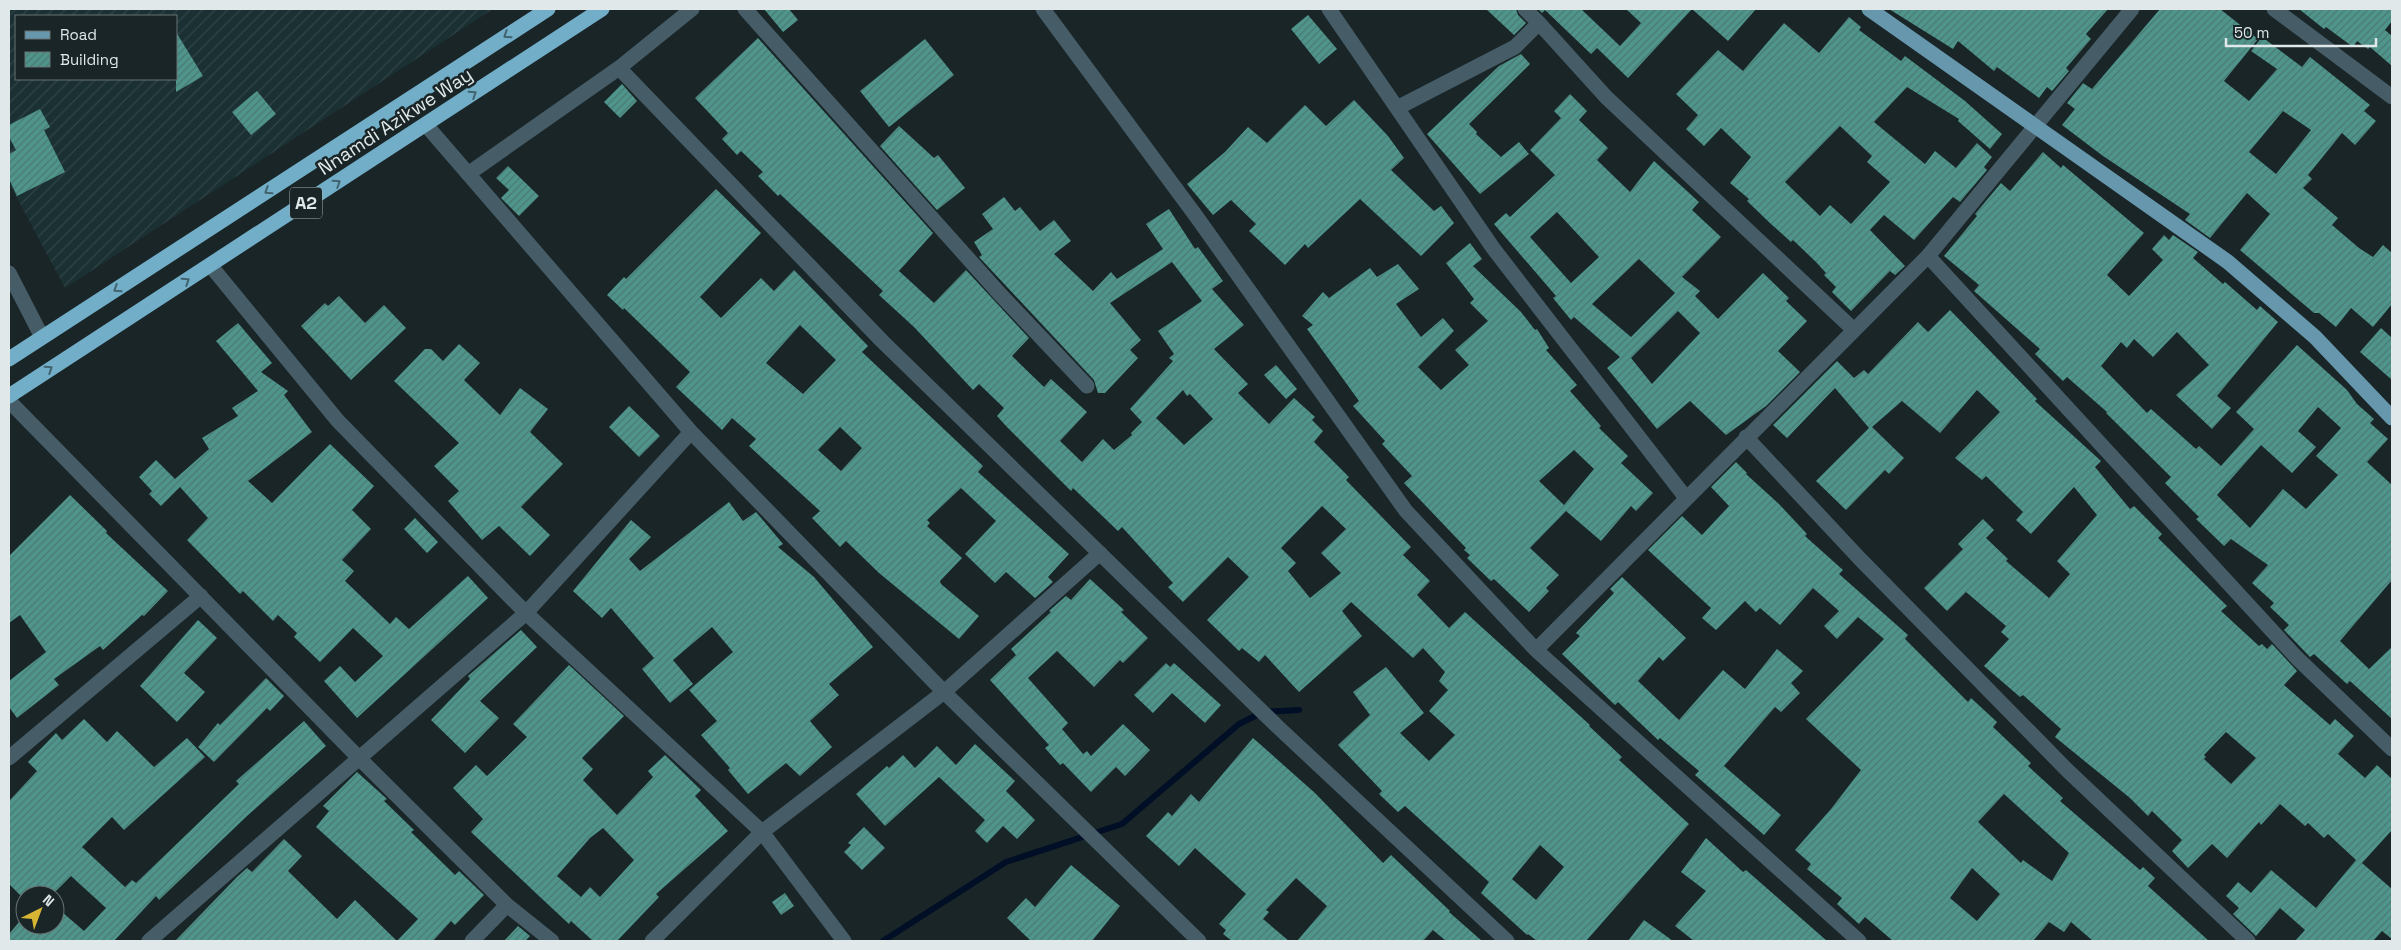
<svg xmlns="http://www.w3.org/2000/svg" width="2401" height="950" viewBox="0 0 2401 950" font-family="'Space Grotesk',sans-serif">
	<defs>
		<pattern id="industrial-furrows" width="10" height="10" patternUnits="userSpaceOnUse" patternTransform="scale(1.25)"><rect width="10" height="10" fill="#1b3033"/><path d="M-1 1l2-2M0 10L10 0M9 11l2-2" fill="none" stroke="#314447"/></pattern>
		<pattern id="building-hatch" width="6" height="6" patternUnits="userSpaceOnUse" patternTransform="scale(1.25)"><rect width="6" height="6" fill="#4f958b"/><path d="M-1 1l2-2M0 6l6-6M5 7l2-2" fill="none" stroke="#4b7973"/></pattern>
	</defs>
	<rect width="100%" height="100%" fill="#192527"/>
	<path fill="url(#industrial-furrows)" fill-rule="evenodd" d="M 9,9 L 493,9 L 65,288 L 9,183 ZM 16,16 L 176,16 L 176,79 L 16,79 Z"/>
	<g fill="none" stroke-linecap="round" stroke-linejoin="round">
		<path stroke="#000e26" stroke-width="6" d="M 883,941 L 1006,862 L 1122,824 L 1239,724 L 1263,712 L 1299,710"/>
	</g>
	<path fill="url(#building-hatch)" fill-rule="evenodd" d="M 764,9 L 789,9 L 798,20 L 783,32 Z
		M 1486,9 L 1516,9 L 1518,15 L 1526,23 L 1514,35 Z
		M 1538,9 L 1581,9 L 1620,46 L 1641,23 L 1626,9 L 1756,9 L 1728,41 L 1692,9 L 1628,78 L 1597,48 L 1591,54 L 1545,10 L 1542,13 Z
		M 1889,9 L 2108,9 L 2086,34 L 2091,39 L 2066,68 L 2069,71 L 2052,91 L 2047,87 L 2039,98 L 1997,67 L 1994,71 L 1958,41 L 1953,49 Z
		M 2160,9 L 2220,9 L 2258,39 L 2224,81 L 2249,101 L 2277,69 L 2251,51 L 2262,37 L 2302,67 L 2310,57 L 2370,105 L 2364,111 L 2376,121 L 2355,145 L 2342,133 L 2308,175 L 2312,179 L 2303,188 L 2338,218 L 2332,225 L 2359,248 L 2373,257 L 2383,245 L 2392,253 L 2392,304 L 2373,327 L 2351,308 L 2336,327 L 2319,313 L 2314,313 L 2240,250 L 2270,214 L 2247,193 L 2210,238 L 2185,220 L 2190,214 L 2103,156 L 2062,125 L 2075,109 L 2067,103 L 2083,83 L 2092,89 ZM 2283,111 L 2311,130 L 2276,174 L 2249,152 Z
		M 2299,9 L 2392,9 L 2392,21 L 2385,30 L 2392,36 L 2392,66 L 2370,47 L 2368,49 L 2357,41 L 2353,47 L 2326,27 L 2324,29 Z
		M 1308,15 L 1337,49 L 1319,64 L 1291,29 Z
		M 1849,17 L 1861,27 L 1859,30 L 1901,61 L 1905,56 L 1965,101 L 2002,134 L 1990,149 L 1958,121 L 1959,119 L 1907,87 L 1874,122 L 1925,164 L 1935,151 L 1956,168 L 1977,143 L 1992,157 L 1984,167 L 1987,170 L 1960,202 L 1953,197 L 1914,240 L 1884,215 L 1870,230 L 1905,266 L 1895,275 L 1890,271 L 1851,311 L 1832,292 L 1836,287 L 1824,275 L 1826,273 L 1816,262 L 1793,240 L 1791,242 L 1771,224 L 1747,201 L 1749,199 L 1730,183 L 1751,157 L 1721,128 L 1704,146 L 1686,129 L 1698,115 L 1676,94 L 1718,50 L 1743,71 L 1784,23 L 1819,53 ZM 1840,126 L 1872,156 L 1867,162 L 1890,182 L 1851,224 L 1830,205 L 1820,216 L 1785,182 Z
		M 176,32 L 203,76 L 176,92 Z
		M 758,38 L 933,233 L 899,271 L 934,303 L 966,270 L 1029,338 L 1012,356 L 1044,387 L 1051,379 L 1087,412 L 1060,441 L 1082,462 L 1103,439 L 1114,450 L 1132,435 L 1131,433 L 1142,422 L 1130,409 L 1173,361 L 1169,358 L 1174,354 L 1158,331 L 1202,301 L 1172,262 L 1110,303 L 1141,340 L 1130,350 L 1138,358 L 1105,393 L 1098,393 L 1094,380 L 979,257 L 982,255 L 974,242 L 993,229 L 982,214 L 1004,197 L 1015,211 L 1020,207 L 1040,231 L 1054,220 L 1071,241 L 1054,254 L 1093,291 L 1111,272 L 1117,279 L 1163,249 L 1146,224 L 1169,209 L 1195,249 L 1198,247 L 1223,281 L 1212,289 L 1244,325 L 1214,349 L 1248,384 L 1238,393 L 1269,424 L 1294,398 L 1315,417 L 1312,420 L 1323,431 L 1314,442 L 1349,477 L 1346,480 L 1411,547 L 1403,555 L 1430,581 L 1417,595 L 1449,628 L 1465,612 L 1590,725 L 1589,726 L 1622,757 L 1619,760 L 1689,824 L 1586,941 L 1537,941 L 1528,934 L 1527,935 L 1481,893 L 1489,882 L 1405,806 L 1398,812 L 1379,794 L 1382,791 L 1338,745 L 1370,715 L 1353,692 L 1386,667 L 1424,713 L 1400,733 L 1429,761 L 1455,735 L 1429,711 L 1448,690 L 1439,681 L 1445,672 L 1423,648 L 1413,658 L 1351,602 L 1342,611 L 1362,636 L 1299,692 L 1265,655 L 1259,662 L 1242,648 L 1239,651 L 1207,620 L 1249,577 L 1228,557 L 1183,602 L 1168,587 L 1173,583 L 1122,527 L 1118,531 L 1073,488 L 1071,491 L 1006,426 L 997,416 L 1004,408 L 979,384 L 973,390 L 914,327 L 879,295 L 883,291 L 780,194 L 778,196 L 758,176 L 763,172 L 741,151 L 737,155 L 722,139 L 728,133 L 695,98 ZM 1183,390 L 1187,396 L 1190,394 L 1213,419 L 1184,445 L 1156,418 ZM 1322,506 L 1346,529 L 1321,553 L 1341,573 L 1310,598 L 1288,571 L 1296,563 L 1281,548 ZM 1540,845 L 1564,867 L 1536,900 L 1512,879 Z
		M 925,39 L 954,75 L 889,127 L 860,91 Z
		M 1521,54 L 1530,64 L 1469,124 L 1477,132 L 1476,134 L 1501,157 L 1519,142 L 1529,154 L 1480,194 L 1427,134 L 1499,66 Z
		M 622,84 L 637,101 L 620,118 L 604,102 Z
		M 257,91 L 276,114 L 251,135 L 232,112 Z
		M 1570,94 L 1587,111 L 1579,120 L 1608,148 L 1597,160 L 1630,192 L 1654,161 L 1699,202 L 1692,210 L 1721,237 L 1682,277 L 1700,291 L 1695,296 L 1718,319 L 1763,273 L 1789,298 L 1786,301 L 1807,321 L 1778,351 L 1800,372 L 1766,406 L 1726,435 L 1690,401 L 1657,429 L 1607,368 L 1620,357 L 1574,317 L 1571,320 L 1553,298 L 1556,296 L 1494,224 L 1506,213 L 1510,217 L 1555,175 L 1530,150 L 1561,118 L 1554,111 ZM 1557,212 L 1599,257 L 1571,283 L 1530,237 ZM 1639,259 L 1675,293 L 1631,337 L 1592,304 ZM 1678,311 L 1700,333 L 1652,384 L 1631,358 Z
		M 1354,100 L 1388,136 L 1404,158 L 1391,170 L 1434,211 L 1441,206 L 1454,223 L 1421,256 L 1360,199 L 1308,248 L 1305,244 L 1285,265 L 1249,231 L 1256,224 L 1231,200 L 1213,215 L 1187,184 L 1225,152 L 1248,127 L 1267,143 L 1305,105 L 1326,126 Z
		M 40,109 L 50,127 L 44,130 L 65,172 L 17,196 L 9,179 L 9,154 L 16,150 L 9,137 L 9,125 Z
		M 899,126 L 934,158 L 938,155 L 965,188 L 937,210 L 880,146 Z
		M 2043,152 L 2061,168 L 2063,165 L 2144,233 L 2107,275 L 2129,296 L 2163,260 L 2152,249 L 2164,235 L 2169,240 L 2173,235 L 2198,252 L 2193,258 L 2223,284 L 2225,282 L 2257,310 L 2260,306 L 2278,322 L 2217,396 L 2231,408 L 2212,429 L 2176,395 L 2209,365 L 2177,332 L 2153,357 L 2134,339 L 2127,348 L 2121,342 L 2101,366 L 2147,413 L 2151,409 L 2196,449 L 2199,446 L 2221,466 L 2254,429 L 2236,412 L 2297,345 L 2347,390 L 2357,404 L 2374,419 L 2370,423 L 2388,439 L 2367,462 L 2392,485 L 2392,580 L 2340,641 L 2369,669 L 2392,647 L 2392,719 L 2350,681 L 2347,684 L 2314,654 L 2310,657 L 2284,630 L 2289,625 L 2270,607 L 2274,603 L 2252,583 L 2268,565 L 2231,539 L 2224,546 L 2196,519 L 2199,517 L 2165,483 L 2171,477 L 2106,413 L 2107,412 L 2067,377 L 2063,381 L 2035,354 L 2040,349 L 1974,291 L 1979,285 L 1944,256 L 1977,216 L 1975,214 L 2001,183 L 2010,191 ZM 2318,407 L 2341,428 L 2316,456 L 2338,475 L 2306,509 L 2283,489 L 2250,528 L 2217,495 L 2261,445 L 2292,473 L 2316,447 L 2298,431 Z
		M 508,166 L 539,196 L 519,216 L 501,198 L 509,190 L 496,178 Z
		M 716,189 L 761,233 L 700,297 L 721,318 L 761,278 L 774,291 L 794,270 L 868,346 L 862,352 L 983,466 L 978,472 L 1069,554 L 1048,577 L 1053,582 L 1035,598 L 1006,572 L 995,583 L 965,554 L 996,521 L 961,488 L 927,520 L 930,523 L 927,526 L 962,558 L 940,581 L 941,584 L 979,616 L 959,639 L 879,573 L 846,541 L 840,547 L 812,518 L 820,511 L 749,446 L 756,439 L 732,418 L 722,430 L 676,387 L 690,372 L 624,308 L 623,310 L 607,295 L 624,277 L 626,279 ZM 800,325 L 836,360 L 803,394 L 766,363 ZM 840,427 L 862,448 L 841,471 L 818,450 Z
		M 1470,243 L 1482,259 L 1473,266 L 1521,312 L 1535,330 L 1537,329 L 1549,348 L 1546,350 L 1577,385 L 1570,391 L 1601,426 L 1599,428 L 1628,456 L 1621,463 L 1653,493 L 1636,511 L 1631,506 L 1601,541 L 1566,511 L 1530,548 L 1559,575 L 1546,588 L 1549,591 L 1529,612 L 1494,579 L 1491,581 L 1467,558 L 1470,555 L 1464,550 L 1466,548 L 1404,483 L 1412,476 L 1382,444 L 1385,441 L 1353,406 L 1359,401 L 1307,329 L 1313,325 L 1302,316 L 1323,292 L 1329,298 L 1370,268 L 1377,277 L 1398,264 L 1419,289 L 1396,304 L 1421,337 L 1443,318 L 1454,331 L 1418,367 L 1441,390 L 1469,365 L 1455,350 L 1488,321 L 1470,303 L 1474,299 L 1446,263 ZM 1574,450 L 1594,469 L 1564,505 L 1539,481 Z
		M 339,296 L 365,323 L 384,305 L 406,328 L 351,380 L 301,326 L 325,303 L 328,306 Z
		M 1950,310 L 2037,399 L 2035,401 L 2101,461 L 2095,467 L 2130,509 L 2134,506 L 2162,534 L 2158,538 L 2227,606 L 2221,611 L 2259,646 L 2262,644 L 2267,649 L 2272,644 L 2297,671 L 2284,685 L 2330,725 L 2335,719 L 2354,736 L 2338,754 L 2365,778 L 2377,765 L 2392,779 L 2392,830 L 2362,863 L 2392,889 L 2392,939 L 2382,931 L 2373,941 L 2295,941 L 2305,930 L 2280,908 L 2256,936 L 2233,914 L 2239,908 L 2226,896 L 2238,882 L 2251,893 L 2271,870 L 2316,908 L 2356,860 L 2328,834 L 2324,838 L 2308,823 L 2305,826 L 2280,804 L 2261,825 L 2259,822 L 2227,858 L 2212,844 L 2188,868 L 2172,851 L 2182,840 L 2152,811 L 2148,816 L 2130,798 L 2055,737 L 2061,729 L 2023,695 L 2020,697 L 1984,666 L 2009,639 L 2001,632 L 2006,626 L 1966,592 L 1947,611 L 1924,588 L 1963,549 L 1958,544 L 1983,519 L 1994,530 L 1986,538 L 2008,559 L 2006,561 L 2049,598 L 2070,574 L 2057,561 L 2097,515 L 2074,487 L 2031,534 L 2016,520 L 2023,512 L 1986,476 L 1982,480 L 1955,458 L 2000,412 L 1977,390 L 1940,433 L 1902,401 L 1872,427 L 1904,458 L 1889,474 L 1885,470 L 1846,510 L 1816,481 L 1869,428 L 1835,388 L 1787,438 L 1773,425 L 1837,361 L 1854,378 L 1864,370 L 1868,374 L 1918,322 L 1928,332 ZM 2226,732 L 2256,758 L 2231,784 L 2204,759 L 2206,757 L 2204,755 Z
		M 238,323 L 272,363 L 261,372 L 288,391 L 284,395 L 312,432 L 248,481 L 272,503 L 330,444 L 374,486 L 352,510 L 371,529 L 342,560 L 354,571 L 345,581 L 390,624 L 396,617 L 409,629 L 468,576 L 488,598 L 357,718 L 324,681 L 340,666 L 355,682 L 383,656 L 353,628 L 320,662 L 294,637 L 297,633 L 278,615 L 273,621 L 243,591 L 240,594 L 187,540 L 208,518 L 180,487 L 161,506 L 149,494 L 152,491 L 139,477 L 156,460 L 175,479 L 209,449 L 202,438 L 238,416 L 232,408 L 258,391 L 216,341 Z
		M 2381,328 L 2392,338 L 2392,380 L 2360,352 Z
		M 459,344 L 480,363 L 464,380 L 500,415 L 520,388 L 548,409 L 530,432 L 563,464 L 521,507 L 550,535 L 530,556 L 499,526 L 482,540 L 448,501 L 459,491 L 434,466 L 459,443 L 394,381 L 425,349 L 431,349 L 443,361 Z
		M 1276,365 L 1297,389 L 1286,399 L 1264,375 Z
		M 629,406 L 660,436 L 639,457 L 609,427 Z
		M 1736,462 L 1747,473 L 1746,474 L 1779,504 L 1807,534 L 1805,536 L 1843,570 L 1839,574 L 1908,635 L 1905,639 L 1968,702 L 1971,698 L 1997,722 L 1993,727 L 2031,763 L 2028,766 L 2063,798 L 2060,801 L 2140,870 L 2143,867 L 2155,878 L 2148,886 L 2209,941 L 2093,941 L 2071,922 L 2064,932 L 2049,922 L 2033,941 L 1893,941 L 1865,917 L 1859,924 L 1837,904 L 1842,898 L 1807,869 L 1811,864 L 1795,850 L 1831,809 L 1861,770 L 1806,719 L 1884,639 L 1858,617 L 1837,639 L 1824,626 L 1839,611 L 1813,588 L 1780,625 L 1760,608 L 1756,612 L 1745,601 L 1716,630 L 1702,618 L 1711,608 L 1648,550 L 1682,516 L 1702,535 L 1729,506 L 1711,487 ZM 2004,794 L 2069,853 L 2052,881 L 2023,860 L 2021,863 L 1978,822 ZM 1972,868 L 2000,894 L 1977,921 L 1950,898 Z
		M 70,495 L 107,531 L 106,533 L 168,591 L 144,616 L 142,615 L 103,650 L 100,646 L 54,679 L 59,685 L 17,718 L 9,707 L 9,681 L 46,652 L 20,615 L 9,623 L 9,556 Z
		M 729,502 L 743,521 L 756,512 L 783,544 L 778,547 L 814,577 L 873,647 L 829,684 L 839,695 L 810,721 L 832,747 L 800,776 L 786,763 L 748,794 L 728,770 L 730,768 L 701,735 L 717,721 L 689,690 L 733,652 L 712,627 L 673,660 L 693,684 L 670,703 L 642,669 L 654,658 L 611,608 L 602,618 L 573,591 L 631,520 L 651,537 L 629,559 L 640,571 Z
		M 415,518 L 438,542 L 427,553 L 404,529 Z
		M 1622,577 L 1686,638 L 1663,661 L 1659,657 L 1638,681 L 1679,720 L 1723,670 L 1745,689 L 1777,649 L 1803,671 L 1791,683 L 1800,693 L 1781,712 L 1775,707 L 1724,766 L 1781,815 L 1764,835 L 1695,775 L 1699,771 L 1660,738 L 1658,740 L 1618,702 L 1615,705 L 1562,654 L 1580,636 L 1576,633 L 1614,593 L 1610,589 Z
		M 1090,579 L 1124,610 L 1121,612 L 1148,638 L 1123,663 L 1120,660 L 1094,687 L 1057,651 L 1028,678 L 1068,723 L 1062,729 L 1083,754 L 1087,751 L 1091,756 L 1123,724 L 1150,750 L 1125,776 L 1116,767 L 1091,792 L 1063,763 L 1060,765 L 1045,748 L 1049,745 L 990,680 L 1016,655 L 1011,649 L 1051,612 L 1049,611 L 1066,596 L 1071,600 Z
		M 198,620 L 217,638 L 184,673 L 205,692 L 177,722 L 140,686 Z
		M 521,630 L 537,647 L 480,701 L 499,718 L 465,753 L 431,720 L 470,679 L 468,676 Z
		M 1166,663 L 1170,667 L 1174,663 L 1221,705 L 1205,723 L 1172,693 L 1153,713 L 1134,695 Z
		M 569,665 L 624,716 L 582,758 L 593,769 L 583,780 L 617,815 L 653,777 L 648,771 L 665,755 L 701,790 L 695,796 L 728,831 L 656,894 L 659,897 L 617,941 L 593,941 L 571,921 L 569,924 L 539,896 L 471,832 L 483,819 L 453,788 L 476,765 L 487,776 L 527,737 L 513,724 ZM 603,828 L 634,860 L 600,897 L 590,887 L 581,897 L 557,876 L 590,838 Z
		M 266,678 L 284,696 L 270,711 L 267,708 L 214,762 L 198,747 L 218,723 L 220,725 Z
		M 84,719 L 107,742 L 117,731 L 154,767 L 187,738 L 205,757 L 124,830 L 112,817 L 82,847 L 125,887 L 132,880 L 136,883 L 239,784 L 236,781 L 304,721 L 326,746 L 247,816 L 159,900 L 156,896 L 114,941 L 9,941 L 9,934 L 25,915 L 25,925 L 55,925 L 55,906 L 84,931 L 106,908 L 71,876 L 52,895 L 25,895 L 25,900 L 9,884 L 9,801 L 37,771 L 28,762 L 56,733 L 62,740 Z
		M 1253,738 L 1315,793 L 1383,863 L 1391,855 L 1450,911 L 1449,912 L 1482,941 L 1446,941 L 1433,930 L 1423,941 L 1297,941 L 1327,906 L 1296,878 L 1266,910 L 1269,912 L 1263,919 L 1289,941 L 1232,941 L 1223,934 L 1226,930 L 1219,924 L 1246,894 L 1195,848 L 1179,866 L 1146,836 L 1168,812 L 1172,816 L 1191,794 L 1199,802 Z
		M 975,744 L 1015,781 L 1006,791 L 1035,820 L 1017,839 L 1003,826 L 987,843 L 975,831 L 985,820 L 939,777 L 885,826 L 856,794 L 887,766 L 889,768 L 903,755 L 915,768 L 937,746 L 956,765 Z
		M 357,772 L 387,799 L 384,801 L 414,830 L 411,832 L 455,875 L 459,871 L 484,895 L 455,925 L 451,921 L 433,941 L 397,941 L 418,919 L 316,827 L 329,811 L 323,806 Z
		M 864,827 L 885,848 L 862,870 L 844,852 L 851,845 L 848,843 Z
		M 1706,838 L 1743,872 L 1746,870 L 1827,941 L 1694,941 L 1675,926 L 1706,891 L 1681,872 Z
		M 284,839 L 302,856 L 288,871 L 337,919 L 355,900 L 397,941 L 175,941 L 237,877 L 247,868 L 252,872 Z
		M 1071,865 L 1120,906 L 1092,941 L 1031,941 L 1007,918 L 1026,898 L 1035,907 Z
		M 785,893 L 794,906 L 781,915 L 772,902 Z
		M 1644,920 L 1673,941 L 1628,941 Z
		M 518,926 L 530,936 L 525,941 L 504,941 Z"/>
	<g fill="none" stroke-linecap="round" stroke-linejoin="round">
		<path stroke="#465d68" stroke-width="15" d="M 745,9 L 999,293 L 1087,386
			M 1043,9 L 1196,216 L 1406,511 L 1536,650 L 1859,941
			M 1329,9 L 1493,248 L 1686,498
			M 1525,9 L 1539,23
			M 2274,9 L 2392,97
			M 619,68 L 692,9
			M 1397,108 L 1515,47 L 1539,23 L 1606,97 L 1854,330
			M 426,125 L 691,432 L 944,692 L 1199,941
			M 468,174 L 619,68 L 882,341 L 1279,728 L 1507,941
			M 1928,256 L 2297,658 L 2392,749
			M 210,265 L 338,421 L 526,613 L 762,832 L 844,941
			M 9,273 L 42,337
			M 9,401 L 359,758 L 507,905 L 552,941
			M 1746,437 L 1860,559 L 2067,770 L 2248,941
			M 1536,650 L 1928,256 L 2132,9
			M 9,758 L 201,596
			M 149,941 L 526,613 L 691,432
			M 472,941 L 507,905
			M 652,941 L 762,832 L 944,692 L 1100,553"/>
		<path stroke="#6697ad" stroke-width="15" d="M 1869,9 L 2228,262 L 2315,337 L 2392,418"/>
		<path stroke="#72aec8" stroke-width="15" d="M 9,359 L 548,9
			M 9,396 L 602,9"/>
	</g>
	<defs><path id="oneway-chevron" d="M-2-3.5L2.5 0L-2 3.5" fill="none" stroke-width="1.6" stroke-linecap="round" stroke-linejoin="round" transform="scale(1.25)"/></defs>
	<g stroke="#41636f">
		<use href="#oneway-chevron" transform="translate(507 35) rotate(147)"/>
		<use href="#oneway-chevron" transform="translate(473 94) rotate(-33)"/>
		<use href="#oneway-chevron" transform="translate(337 183) rotate(-33)"/>
		<use href="#oneway-chevron" transform="translate(268 191) rotate(147)"/>
		<use href="#oneway-chevron" transform="translate(186 281) rotate(-33)"/>
		<use href="#oneway-chevron" transform="translate(117 289) rotate(147)"/>
		<use href="#oneway-chevron" transform="translate(49 369) rotate(-33)"/>
	</g>
	<g text-anchor="middle" stroke-width="5" stroke-linejoin="round" paint-order="stroke">
		<rect fill="#192527" stroke="#a4aeaf" stroke-width="1" x="290" y="187.5" width="32" height="31" rx="4"/>
		<g font-size="18" font-weight="bold" fill="#e0e8e9">
			<text x="306" y="209">A2</text>
		</g>
		<g font-size="19" fill="#e0e8e9" stroke="#192527">
			<text transform="translate(395 121) rotate(-33)" y="7">Nnamdi Azikwe Way</text>
		</g>
	</g>
	<rect width="2401" height="950" fill="none" stroke="#e0e8e9" stroke-width="20"/>
	<rect x="15" y="15" width="162" height="65" fill="#192527" stroke="#697375"/>
	<rect x="25" y="31" width="25" height="8" fill="#6697ad" stroke="#697375"/>
	<text x="60" y="40" font-size="15" fill="#e0e8e9">Road</text>
	<rect x="25" y="52" width="25" height="15" fill="url(#building-hatch)" stroke="#697375"/>
	<text x="60" y="65" font-size="15" fill="#e0e8e9">Building</text>
	<g transform="translate(40 910) rotate(42)"><circle r="24" fill="#192527" stroke="#697375"/>
	<path d="M0-4L9 19L0 12L-9 19Z" fill="#d6b534"/>
	<text y="-8" font-size="14" font-weight="bold" text-anchor="middle" fill="#e0e8e9">N</text>
	</g>
	<path d="M2226 38v8h150v-8" fill="none" stroke="#e0e8e9" stroke-width="2.5"/>
	<text x="2234" y="38" font-size="15" fill="#e0e8e9" stroke="#192527" stroke-width="4" paint-order="stroke">50 m</text>
</svg>
